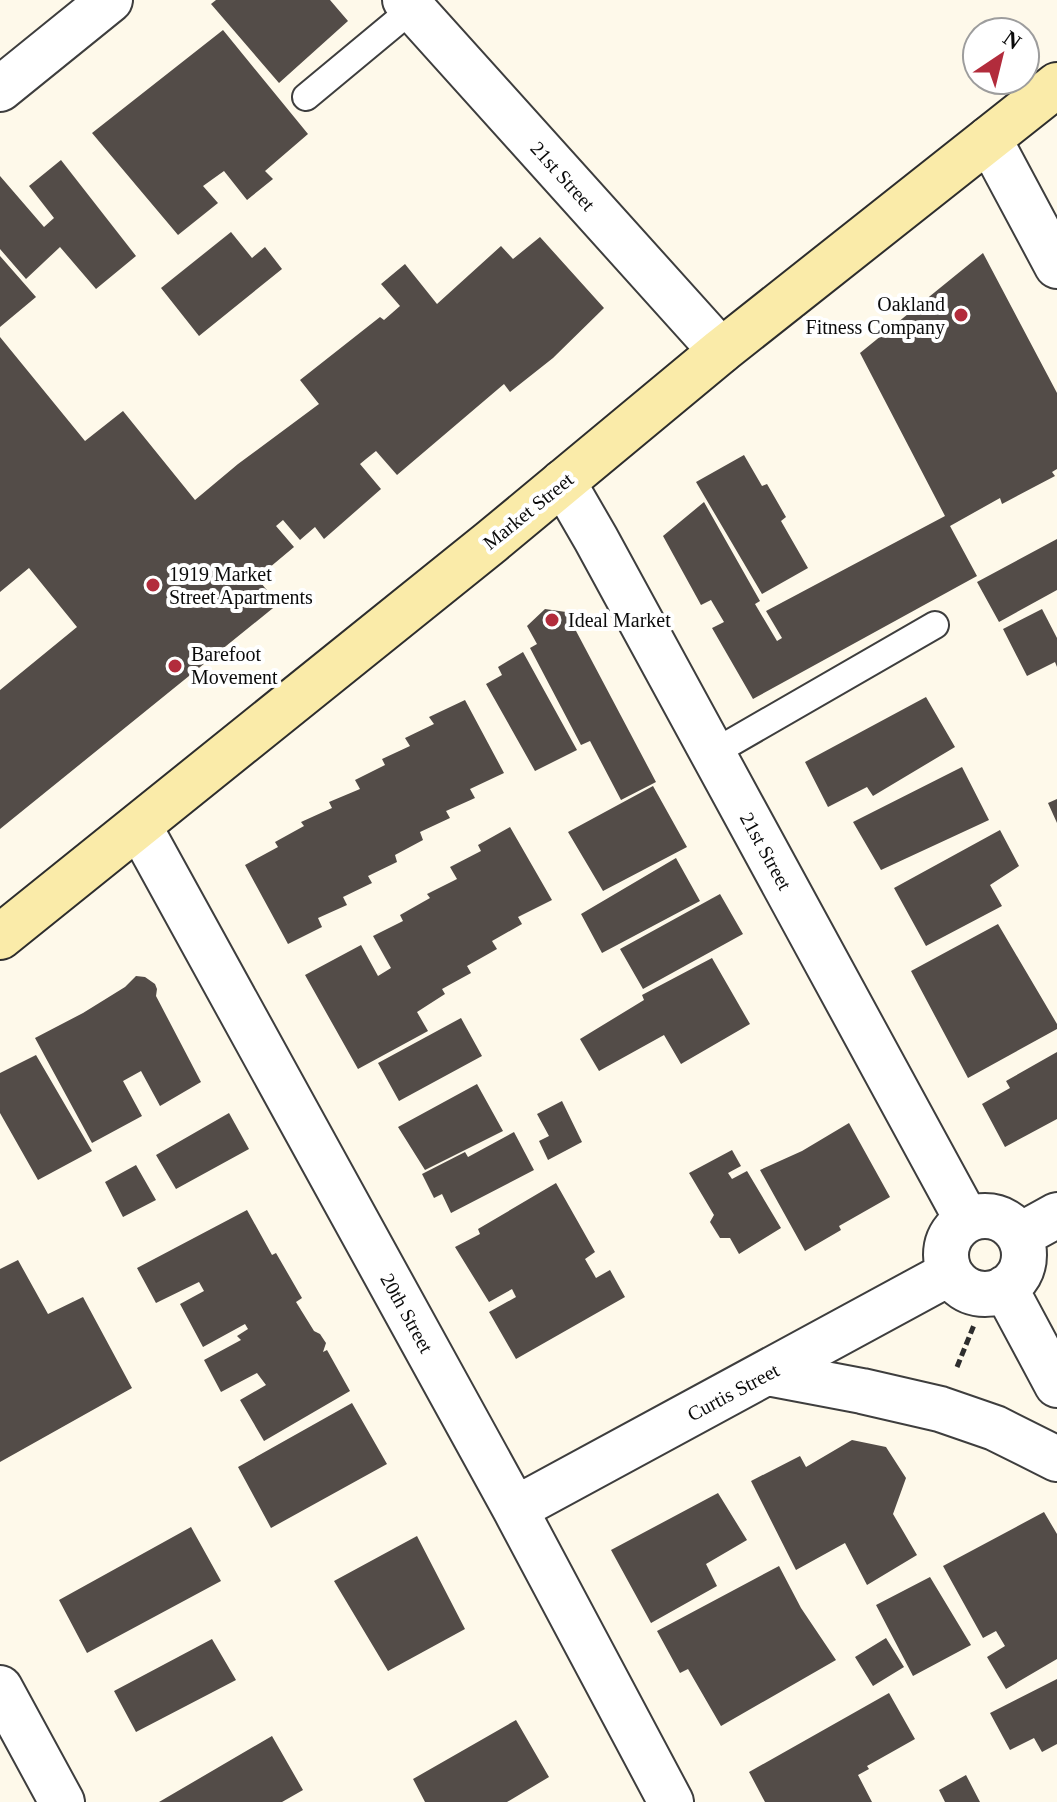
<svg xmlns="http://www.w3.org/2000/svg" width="1057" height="1802" viewBox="0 0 1057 1802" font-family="'Times New Roman',serif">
	<rect width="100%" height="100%" fill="#fef9ea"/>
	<path fill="#534c48" d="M 216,0 L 330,0 L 348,21 L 279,83 L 211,4 Z
		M 223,30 L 308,134 L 265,171 L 273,179 L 247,200 L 224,171 L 203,186 L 218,203 L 178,235 L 92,133 Z
		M 61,160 L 136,256 L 96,289 L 60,247 L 26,279 L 0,249 L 0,176 L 44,227 L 54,218 L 29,186 Z
		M 231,232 L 252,258 L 265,247 L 282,269 L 199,336 L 161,288 Z
		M 540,237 L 604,308 L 553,358 L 510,392 L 504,384 L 397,475 L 376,451 L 366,459 L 360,464 L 381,489 L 324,539 L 315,527 L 300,540 L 283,520 L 276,526 L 294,547 L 257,578 L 278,604 L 0,829 L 0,690 L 77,627 L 29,568 L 0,592 L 0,337 L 85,441 L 123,411 L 195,500 L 238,464 L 319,404 L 300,380 L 380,317 L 384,320 L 400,306 L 381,284 L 405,264 L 437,304 L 501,246 L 513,259 Z
		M 983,253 L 1057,393 L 1057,469 L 1052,472 L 1055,476 L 1002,504 L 1000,498 L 950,526 L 977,576 L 753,699 L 712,628 L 724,622 L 711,600 L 701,605 L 663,536 L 704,502 L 760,601 L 755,604 L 777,641 L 782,638 L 766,611 L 945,516 L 860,353 Z
		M 0,256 L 36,297 L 0,327 Z
		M 744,455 L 762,486 L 767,484 L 786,517 L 781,521 L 808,568 L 762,594 L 696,482 Z
		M 1057,539 L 1057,590 L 999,622 L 977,582 Z
		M 545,609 L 566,612 L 656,782 L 621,800 L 590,741 L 581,745 L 530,648 L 537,644 L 527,626 Z
		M 1042,609 L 1057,638 L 1057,667 L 1055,662 L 1027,676 L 1003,629 Z
		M 523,652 L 577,750 L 535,771 L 486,684 L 502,675 L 498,667 Z
		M 926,697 L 955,747 L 873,796 L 867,787 L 828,807 L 805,762 Z
		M 465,700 L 504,773 L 470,789 L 475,798 L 446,811 L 450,818 L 420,832 L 423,840 L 395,855 L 397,862 L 368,876 L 372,883 L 343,897 L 347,905 L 318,918 L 322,927 L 288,944 L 245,865 L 278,847 L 275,842 L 304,826 L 301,822 L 332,808 L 329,802 L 360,789 L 355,780 L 385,765 L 382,759 L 410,746 L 405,738 L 434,724 L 429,717 Z
		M 962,767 L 989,820 L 881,870 L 853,822 Z
		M 653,786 L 687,847 L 603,891 L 568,832 Z
		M 1057,799 L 1057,823 L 1048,803 Z
		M 510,827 L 552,900 L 518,917 L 522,924 L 492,941 L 497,949 L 467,966 L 471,973 L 442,989 L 445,994 L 417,1012 L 428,1031 L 358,1069 L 305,975 L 361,945 L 378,976 L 391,968 L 373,936 L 403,921 L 400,915 L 430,898 L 427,894 L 457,879 L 450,867 L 481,851 L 478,845 Z
		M 1000,830 L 1019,866 L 990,885 L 1002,906 L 926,946 L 894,888 Z
		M 676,858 L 700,901 L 602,953 L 581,914 Z
		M 720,894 L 743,934 L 643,989 L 620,949 Z
		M 998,924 L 1057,1024 L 1057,1029 L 968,1078 L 911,971 Z
		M 712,958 L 750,1024 L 681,1064 L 664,1035 L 599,1071 L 580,1039 L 644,1000 L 642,995 Z
		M 136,976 L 145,977 L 155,984 L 157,989 L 156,996 L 201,1082 L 160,1106 L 141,1071 L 123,1081 L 142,1116 L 92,1143 L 35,1038 L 83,1013 L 125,987 Z
		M 461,1018 L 482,1056 L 399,1101 L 378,1063 Z
		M 1057,1052 L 1057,1119 L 1005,1147 L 982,1104 L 1010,1088 L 1006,1081 Z
		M 36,1055 L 92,1151 L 38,1180 L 0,1113 L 0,1073 Z
		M 477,1084 L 503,1131 L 425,1170 L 398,1127 Z
		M 562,1101 L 582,1142 L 548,1160 L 539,1141 L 549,1136 L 537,1114 Z
		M 229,1113 L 249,1149 L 176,1189 L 156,1155 Z
		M 849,1123 L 890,1197 L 839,1226 L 841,1230 L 805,1251 L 760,1170 L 802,1151 Z
		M 514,1132 L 534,1170 L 451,1213 L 442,1194 L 434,1198 L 422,1174 L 465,1152 L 468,1157 Z
		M 732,1150 L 741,1166 L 728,1173 L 732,1179 L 747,1171 L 781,1228 L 739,1254 L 730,1238 L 720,1238 L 710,1222 L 714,1215 L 689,1173 Z
		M 136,1165 L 156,1200 L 123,1217 L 105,1182 Z
		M 556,1183 L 595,1252 L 585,1259 L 596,1278 L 610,1270 L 625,1297 L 516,1359 L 489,1312 L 516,1297 L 512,1289 L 489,1302 L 455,1247 L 480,1234 L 478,1229 Z
		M 247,1210 L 272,1255 L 276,1253 L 302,1298 L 296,1302 L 314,1331 L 320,1334 L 326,1343 L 323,1352 L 327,1350 L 350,1391 L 264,1441 L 240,1400 L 266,1385 L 257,1373 L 221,1392 L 204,1360 L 241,1340 L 237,1336 L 248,1329 L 245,1324 L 203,1347 L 180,1304 L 204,1291 L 199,1282 L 156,1303 L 137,1268 Z
		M 18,1260 L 48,1314 L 83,1297 L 132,1388 L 0,1462 L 0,1269 Z
		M 352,1403 L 387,1464 L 271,1528 L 238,1467 Z
		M 852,1440 L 886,1447 L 906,1478 L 893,1514 L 917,1555 L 867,1585 L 845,1543 L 796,1570 L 751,1481 L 800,1456 L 806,1467 Z
		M 718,1493 L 747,1540 L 706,1564 L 717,1586 L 651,1623 L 611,1550 Z
		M 1044,1512 L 1057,1534 L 1057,1659 L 1006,1689 L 987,1657 L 1005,1646 L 996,1631 L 983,1638 L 943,1566 Z
		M 191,1527 L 221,1581 L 87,1653 L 59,1600 Z
		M 417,1536 L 465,1629 L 388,1671 L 334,1581 Z
		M 779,1566 L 801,1608 L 836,1660 L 721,1726 L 688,1669 L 680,1673 L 657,1631 Z
		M 930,1577 L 971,1645 L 913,1676 L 876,1605 Z
		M 886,1638 L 904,1667 L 873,1686 L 855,1657 Z
		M 212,1639 L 236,1680 L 136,1732 L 114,1691 Z
		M 1057,1679 L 1057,1744 L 1042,1752 L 1034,1738 L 1010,1750 L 990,1713 Z
		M 889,1693 L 915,1739 L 867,1766 L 869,1769 L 858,1775 L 872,1802 L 765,1802 L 749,1772 Z
		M 516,1720 L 549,1777 L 507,1802 L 425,1802 L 413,1779 Z
		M 272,1736 L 303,1790 L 282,1802 L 159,1802 Z
		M 966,1775 L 980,1802 L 945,1802 L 939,1790 Z"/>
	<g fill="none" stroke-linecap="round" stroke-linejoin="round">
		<g stroke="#3e3e3e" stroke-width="30">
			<path id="lane" d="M 306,97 L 412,9
				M 713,753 L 935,625"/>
		</g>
		<g stroke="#3e3e3e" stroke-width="48">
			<path id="street" d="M 405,0 L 721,351
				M 0,89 L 110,0
				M 989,139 L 1057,266
				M 563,482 L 596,539 L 967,1220
				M 139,826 L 515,1509 L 671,1802
				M946 1255a39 39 0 1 1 78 0a39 39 0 1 1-78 0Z
				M 1019,1236 L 1057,1215
				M 1005,1288 L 1057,1385
				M 767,1373 L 862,1391 L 940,1409 L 995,1428 L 1057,1459
				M 515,1509 L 950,1273
				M 0,1688 L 62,1802"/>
		</g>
		<g stroke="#2d2d2d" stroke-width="48">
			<path id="secondary" d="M 0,937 L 491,542 L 721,351 L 1057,85"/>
		</g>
		<path stroke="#2d2d2d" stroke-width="5" stroke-dasharray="8 4" stroke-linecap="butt" d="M 957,1367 L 974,1325"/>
		<use href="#lane" stroke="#fff" stroke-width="26"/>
		<use href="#street" stroke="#fff" stroke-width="44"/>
		<use href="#secondary" stroke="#faeba9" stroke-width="44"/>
	</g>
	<g fill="#b22c3c" stroke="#fff" stroke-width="3">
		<circle cx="961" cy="315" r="8"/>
		<circle cx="153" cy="585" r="8"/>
		<circle cx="552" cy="620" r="8"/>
		<circle cx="175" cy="666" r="8"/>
	</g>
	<g text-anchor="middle" stroke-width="8" stroke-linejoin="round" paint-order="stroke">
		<g font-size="20" fill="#0b0b0b" stroke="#fff">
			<text transform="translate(563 176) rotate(48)" y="7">21st Street</text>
			<text transform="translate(528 511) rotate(-39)" y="7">Market Street</text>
			<text transform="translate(766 851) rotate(61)" y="7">21st Street</text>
			<text transform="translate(407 1313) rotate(61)" y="7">20th Street</text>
			<text transform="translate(733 1392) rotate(-28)" y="7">Curtis Street</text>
		</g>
		<g font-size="20" fill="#0b0b0b" stroke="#fff" text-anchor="start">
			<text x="945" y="311" text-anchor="end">Oakland<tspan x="945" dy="23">Fitness Company</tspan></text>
			<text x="169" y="581">1919 Market<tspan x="169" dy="23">Street Apartments</tspan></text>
			<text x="568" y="627">Ideal Market</text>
			<text x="191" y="661">Barefoot<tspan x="191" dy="23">Movement</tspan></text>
		</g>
	</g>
	<g transform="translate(1001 56) rotate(35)"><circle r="38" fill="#ffffff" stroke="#9d9d9d" stroke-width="2"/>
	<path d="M0-6L14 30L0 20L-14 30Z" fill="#b22c3c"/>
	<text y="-12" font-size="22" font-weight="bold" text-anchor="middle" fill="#0b0b0b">N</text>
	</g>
</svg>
